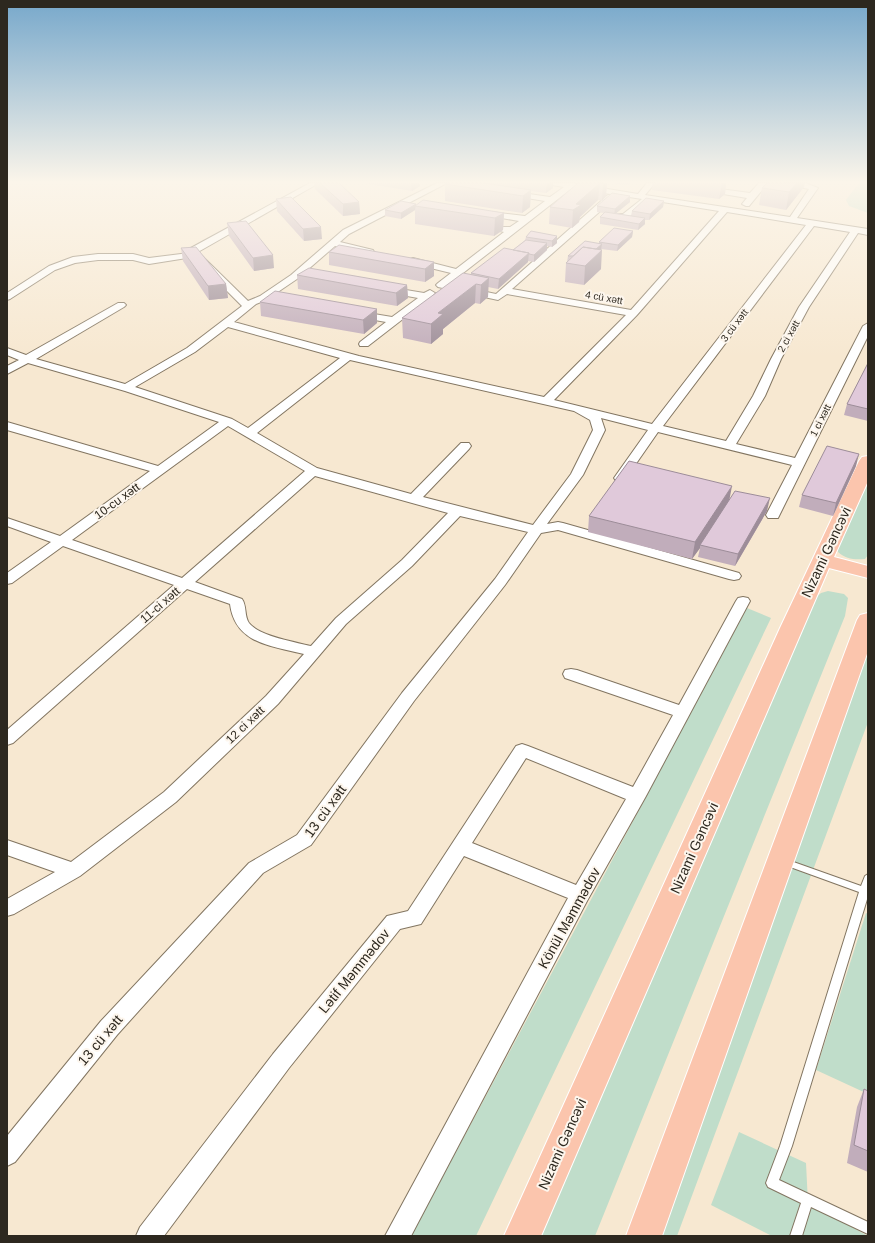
<svg xmlns="http://www.w3.org/2000/svg" width="875" height="1243" viewBox="0 0 875 1243" font-family="Arial,sans-serif">
	<rect width="100%" height="100%" fill="#f7e8d1"/>
	<path fill="#c0ddca" d="M 859,183 L 868,183 L 868,213 L 849,206 L 846,200 Z
		M 868,483 L 868,555 L 865,559 C 854,560 846,559 838,552 L 837,549 Z
		M 828,591 L 844,594 L 848,598 L 845,616 L 595,1236 L 532,1236 L 815,598 L 821,593 Z
		M 747,608 L 771,618 L 476,1236 L 411,1236 Z
		M 868,642 L 868,722 L 677,1236 L 657,1236 Z
		M 866,913 L 868,914 L 868,1094 L 816,1070 Z
		M 739,1132 L 806,1163 L 808,1203 L 868,1236 L 772,1236 L 711,1205 Z"/>
	<g fill="none" stroke-linecap="round" stroke-linejoin="round">
		<g stroke="#827561" stroke-width="2">
			<path id="lane" d="M 785,859 L 861,886 L 865,876 L 868,874 L 868,896 L 792,1146 L 779,1180 L 868,1222 L 868,1234 L 811,1207 L 802,1236 L 790,1236 L 801,1203 L 768,1187 L 766,1183 L 780,1146 L 859,892 L 782,864 L 781,862 L 782,860 Z"/>
		</g>
		<g stroke="#827561" stroke-width="2">
			<path id="street" d="M 310,183 L 319,183 L 198,252 L 248,301 L 260,296 L 291,275 L 343,230 L 437,183 L 447,183 L 349,234 L 340,242 L 373,250 L 374,252 L 373,254 L 370,255 L 335,246 L 297,279 L 266,300 L 256,304 L 234,322 L 359,356 L 544,397 L 626,315 L 507,294 L 498,300 L 438,287 L 436,285 L 438,283 L 451,273 L 410,263 L 408,261 L 410,259 L 413,258 L 456,269 L 504,232 L 500,231 L 499,229 L 500,227 L 510,227 L 519,221 L 484,215 L 480,213 L 481,211 L 525,216 L 545,201 L 508,195 L 508,191 L 550,197 L 564,187 L 552,185 L 551,183 L 571,183 L 638,194 L 647,183 L 655,183 L 645,195 L 790,217 L 809,189 L 788,185 L 784,183 L 805,183 L 818,188 L 797,218 L 868,229 L 868,235 L 858,233 L 809,307 L 781,359 L 765,396 L 736,444 L 795,458 L 863,326 L 868,323 L 868,336 L 778,518 L 768,518 L 766,515 L 792,465 L 658,432 L 624,481 L 616,481 L 614,478 L 648,430 L 601,418 L 605,430 L 583,475 L 547,524 L 558,522 L 563,523 L 739,573 L 741,576 L 739,579 L 734,580 L 729,579 L 558,530 L 541,533 L 505,585 L 414,701 L 311,845 L 263,873 L 117,1035 L 15,1162 L 7,1166 L 7,1136 L 101,1021 L 249,863 L 297,835 L 402,693 L 495,579 L 528,532 L 460,516 L 412,566 L 346,624 L 278,704 L 176,802 L 80,876 L 14,914 L 7,916 L 7,899 L 55,872 L 7,855 L 7,840 L 71,862 L 164,792 L 266,696 L 304,654 C 272,646 235,644 230,604 L 187,589 L 13,743 L 7,745 L 7,730 L 174,585 L 63,546 L 12,583 L 7,584 L 7,573 L 51,542 L 7,526 L 7,518 L 60,536 L 150,471 L 7,430 L 7,422 L 158,466 L 219,422 L 125,391 L 28,363 L 7,374 L 7,366 L 19,360 L 7,355 L 7,348 L 26,355 L 118,303 L 124,303 L 126,305 L 124,307 L 36,359 L 125,384 L 187,348 L 242,306 L 193,257 L 149,264 L 133,260 L 98,260 L 75,263 L 55,270 L 10,299 L 7,300 L 7,293 L 49,266 L 73,257 L 98,254 L 133,254 L 149,258 L 189,253 L 189,249 ZM 572,188 L 642,199 L 623,214 L 605,214 L 604,216 C 619,229 640,210 650,200 L 719,211 L 631,310 L 512,289 L 614,199 L 614,195 L 608,195 L 496,294 L 449,284 ZM 727,212 L 806,225 L 652,424 L 554,400 L 637,315 ZM 814,226 L 850,232 L 799,307 L 771,359 L 753,396 L 726,441 L 663,426 ZM 228,327 L 340,358 L 248,428 L 232,419 L 135,387 L 195,352 ZM 350,360 L 574,411 L 590,420 L 593,430 L 571,474 L 533,525 L 423,497 L 469,449 L 471,446 L 469,443 L 461,443 L 411,494 L 317,468 L 257,433 ZM 228,426 L 305,471 L 182,578 L 72,540 ZM 315,476 L 448,513 L 402,560 L 336,618 L 311,646 C 295,642 259,636 249,623 C 244,616 247,606 242,599 L 195,582 Z
				M 759,183 L 768,183 L 749,206 L 746,206 L 742,204 L 747,198 L 705,191 L 701,189 L 705,187 L 750,193 Z
				M 388,287 L 424,293 L 430,290 L 435,293 L 430,298 L 368,346 L 360,346 L 359,344 L 360,342 L 386,322 L 352,316 L 351,314 L 352,312 L 356,311 L 392,317 L 418,298 L 385,292 L 383,290 L 385,288 Z
				M 743,597 L 748,598 L 750,601 L 646,796 L 587,901 L 411,1236 L 385,1236 L 568,898 L 464,856 L 421,924 L 400,929 L 289,1068 L 164,1236 L 136,1236 L 140,1227 L 273,1054 L 387,916 L 408,911 L 516,746 L 522,744 L 528,746 L 633,787 L 673,715 L 565,678 L 563,674 L 565,670 L 571,669 L 577,670 L 679,705 L 736,601 L 738,598 ZM 526,758 L 626,799 L 576,885 L 472,843 Z"/>
		</g>
		<g stroke="#fff" stroke-width="2">
			<path id="primary" d="M 868,456 L 868,481 L 834,557 L 868,566 L 868,578 L 829,568 L 541,1236 L 504,1236 L 780,628 L 859,461 L 862,457 Z
				M 868,613 L 868,651 L 662,1236 L 626,1236 L 857,620 L 860,615 Z"/>
		</g>
		<use href="#lane" fill="#fff" fill-rule="evenodd"/>
		<use href="#street" fill="#fff" fill-rule="evenodd"/>
		<use href="#primary" fill="#fbc5ad" fill-rule="evenodd"/>
	</g>
	<path fill="#c1adbb" d="M 314,183 L 339,183 L 359,202 L 360,214 L 343,216 L 315,189 Z
		M 363,183 L 419,183 L 420,186 L 412,191 Z
		M 447,183 L 553,183 L 553,188 L 546,193 L 531,191 L 530,207 L 522,213 L 445,201 L 445,184 Z
		M 578,183 L 607,183 L 606,196 L 602,201 L 598,200 L 580,217 L 579,222 L 572,228 L 549,224 L 550,207 Z
		M 609,183 L 631,183 L 628,185 Z
		M 653,183 L 726,183 L 725,194 L 719,199 L 652,190 Z
		M 804,187 L 786,210 L 759,205 L 762,188 Z
		M 630,196 L 630,202 L 616,213 L 631,216 L 632,211 L 664,201 L 663,207 L 649,220 L 645,220 L 645,224 L 638,230 L 600,224 L 600,217 L 604,213 L 597,212 L 597,206 Z
		M 276,199 L 322,239 L 304,241 L 277,211 Z
		M 416,206 L 504,213 L 503,230 L 494,236 L 415,224 L 415,210 L 401,219 L 385,216 L 385,210 Z
		M 227,223 L 274,268 L 254,271 L 229,236 Z
		M 531,231 L 557,243 L 552,247 L 547,246 L 547,250 L 534,262 L 528,261 L 528,262 L 498,289 L 488,287 L 488,297 L 480,304 L 475,303 L 443,329 L 443,334 L 431,344 L 403,338 L 402,318 L 471,274 L 471,273 L 513,250 L 525,240 L 526,237 Z
		M 633,231 L 632,237 L 617,251 L 601,249 L 601,269 L 584,285 L 565,282 L 566,263 L 567,262 L 568,256 L 599,243 L 599,242 Z
		M 181,248 L 226,284 L 228,298 L 209,300 L 183,261 Z
		M 329,252 L 434,262 L 434,276 L 425,282 L 329,265 Z
		M 297,275 L 407,285 L 408,298 L 397,306 L 298,289 Z
		M 260,302 L 377,309 L 377,323 L 364,334 L 261,316 Z
		M 868,363 L 868,421 L 844,415 L 847,404 Z
		M 856,466 L 833,516 L 799,507 L 802,495 Z
		M 730,499 L 767,511 L 735,566 L 698,557 L 700,548 L 692,559 L 588,532 L 589,516 Z
		M 864,1089 L 868,1091 L 868,1172 L 847,1163 L 857,1107 Z"/>
	<path fill="#9d8d99" d="M 411,183 L 419,183 L 420,186 L 412,191 Z
		M 547,183 L 553,183 L 553,188 L 546,193 Z
		M 600,183 L 598,200 L 580,217 L 579,222 L 572,228 L 573,210 L 576,204 Z
		M 604,183 L 607,183 L 606,196 L 602,201 L 603,184 Z
		M 722,183 L 726,183 L 725,194 L 719,199 Z
		M 797,183 L 805,183 L 804,187 L 786,210 L 789,192 Z
		M 531,190 L 530,207 L 522,213 L 523,196 Z
		M 630,196 L 630,202 L 614,215 L 615,209 Z
		M 664,201 L 663,207 L 649,220 L 650,214 Z
		M 359,202 L 360,214 L 343,216 L 343,204 Z
		M 416,204 L 415,210 L 401,219 L 401,213 Z
		M 504,213 L 503,230 L 494,236 L 495,218 Z
		M 645,218 L 645,224 L 638,230 L 639,224 Z
		M 321,227 L 322,239 L 304,241 L 303,229 Z
		M 633,231 L 632,237 L 617,251 L 618,245 Z
		M 557,236 L 557,243 L 552,247 L 552,241 Z
		M 547,243 L 547,250 L 534,262 L 534,255 Z
		M 602,244 L 601,250 L 586,258 Z
		M 602,250 L 601,269 L 584,285 L 585,266 Z
		M 529,253 L 528,262 L 498,289 L 499,279 Z
		M 273,255 L 274,268 L 254,271 L 253,258 Z
		M 434,262 L 434,276 L 425,282 L 425,269 Z
		M 489,278 L 488,297 L 480,304 L 481,285 Z
		M 226,284 L 228,298 L 209,300 L 208,286 Z
		M 476,284 L 475,303 L 443,329 L 443,334 L 431,344 L 431,324 L 438,313 Z
		M 407,285 L 408,298 L 397,306 L 396,293 Z
		M 377,309 L 377,323 L 364,334 L 363,320 Z
		M 859,454 L 856,466 L 833,516 L 836,503 Z
		M 732,486 L 729,502 L 700,545 L 700,548 L 692,559 L 695,542 Z
		M 770,498 L 767,511 L 735,566 L 738,554 Z"/>
	<path fill="#e0c9da" stroke="#9d8d99" d="M 320,183 L 339,183 L 359,202 L 343,204 Z
		M 447,183 L 483,183 L 531,190 L 523,196 L 445,184 Z
		M 578,183 L 604,183 L 603,184 L 600,183 L 576,204 L 581,205 L 573,210 L 550,207 Z
		M 767,183 L 797,183 L 789,192 L 762,188 Z
		M 612,193 L 630,196 L 615,209 L 597,206 Z
		M 291,197 L 321,227 L 303,229 L 276,199 Z
		M 646,198 L 664,201 L 650,214 L 632,211 Z
		M 423,200 L 504,213 L 495,218 L 415,206 Z
		M 401,201 L 416,204 L 401,213 L 385,210 Z
		M 605,212 L 645,218 L 639,224 L 600,217 Z
		M 246,221 L 273,255 L 253,258 L 227,223 Z
		M 614,228 L 633,231 L 618,245 L 599,242 Z
		M 531,231 L 557,236 L 552,241 L 526,237 Z
		M 526,240 L 547,243 L 534,255 L 529,254 L 529,253 L 513,250 Z
		M 585,241 L 602,244 L 596,249 L 583,247 L 573,256 L 568,256 Z
		M 339,245 L 434,262 L 425,269 L 329,252 Z
		M 196,247 L 226,284 L 208,286 L 181,248 Z
		M 583,247 L 602,250 L 585,266 L 566,263 Z
		M 504,248 L 529,253 L 499,279 L 471,273 Z
		M 309,268 L 407,285 L 396,293 L 297,275 Z
		M 463,273 L 489,278 L 481,285 L 476,284 L 438,313 L 443,314 L 431,324 L 402,318 Z
		M 275,291 L 377,309 L 363,320 L 260,302 Z
		M 868,363 L 868,409 L 847,404 Z
		M 827,446 L 859,454 L 836,503 L 802,495 Z
		M 629,461 L 732,486 L 695,542 L 589,516 Z
		M 735,491 L 770,498 L 738,554 L 700,545 Z
		M 864,1089 L 868,1091 L 868,1151 L 854,1145 Z"/>
	<linearGradient id="sky" x2="0" y2="1"><stop stop-color="#77a8cb"/><stop offset="0.51" stop-color="#fbf5ea"/><stop offset="1" stop-color="#fbf5ea" stop-opacity="0"/></linearGradient>
	<rect width="875" height="357" fill="url(#sky)"/>
	<g text-anchor="middle" stroke-width="4" stroke-linejoin="round" paint-order="stroke">
		<g font-size="10" fill="#2d281f" stroke="#fdf6ed">
			<text transform="translate(604 297) rotate(10)" y="4">4 cü xətt</text>
			<text transform="translate(734 325) rotate(-53)" y="4">3 cü xətt</text>
			<text transform="translate(788 336) rotate(-61)" y="4">2 ci xətt</text>
			<text transform="translate(820 420) rotate(-63)" y="4">1 ci xətt</text>
		</g>
		<g font-size="12" fill="#2d281f" stroke="#fdf6ed">
			<text transform="translate(117 501) rotate(-36)" y="4">10-cu xətt</text>
			<text transform="translate(160 605) rotate(-41)" y="4">11-ci xətt</text>
			<text transform="translate(245 725) rotate(-44)" y="4">12 ci xətt</text>
		</g>
		<g font-size="14" fill="#2d281f" stroke="#fdf6ed">
			<text transform="translate(826 552) rotate(-65)" y="5">Nizami Gəncəvi</text>
			<text transform="translate(325 811) rotate(-54)" y="5">13 cü xətt</text>
			<text transform="translate(694 848) rotate(-66)" y="5">Nizami Gəncəvi</text>
			<text transform="translate(569 918) rotate(-61)" y="5">Könül Məmmədov</text>
			<text transform="translate(354 971) rotate(-51)" y="5">Lətif Məmmədov</text>
			<text transform="translate(100 1040) rotate(-50)" y="5">13 cü xətt</text>
			<text transform="translate(562 1144) rotate(-66)" y="5">Nizami Gəncəvi</text>
		</g>
	</g>
	<rect width="875" height="1243" fill="none" stroke="#2d281f" stroke-width="16"/>
</svg>
